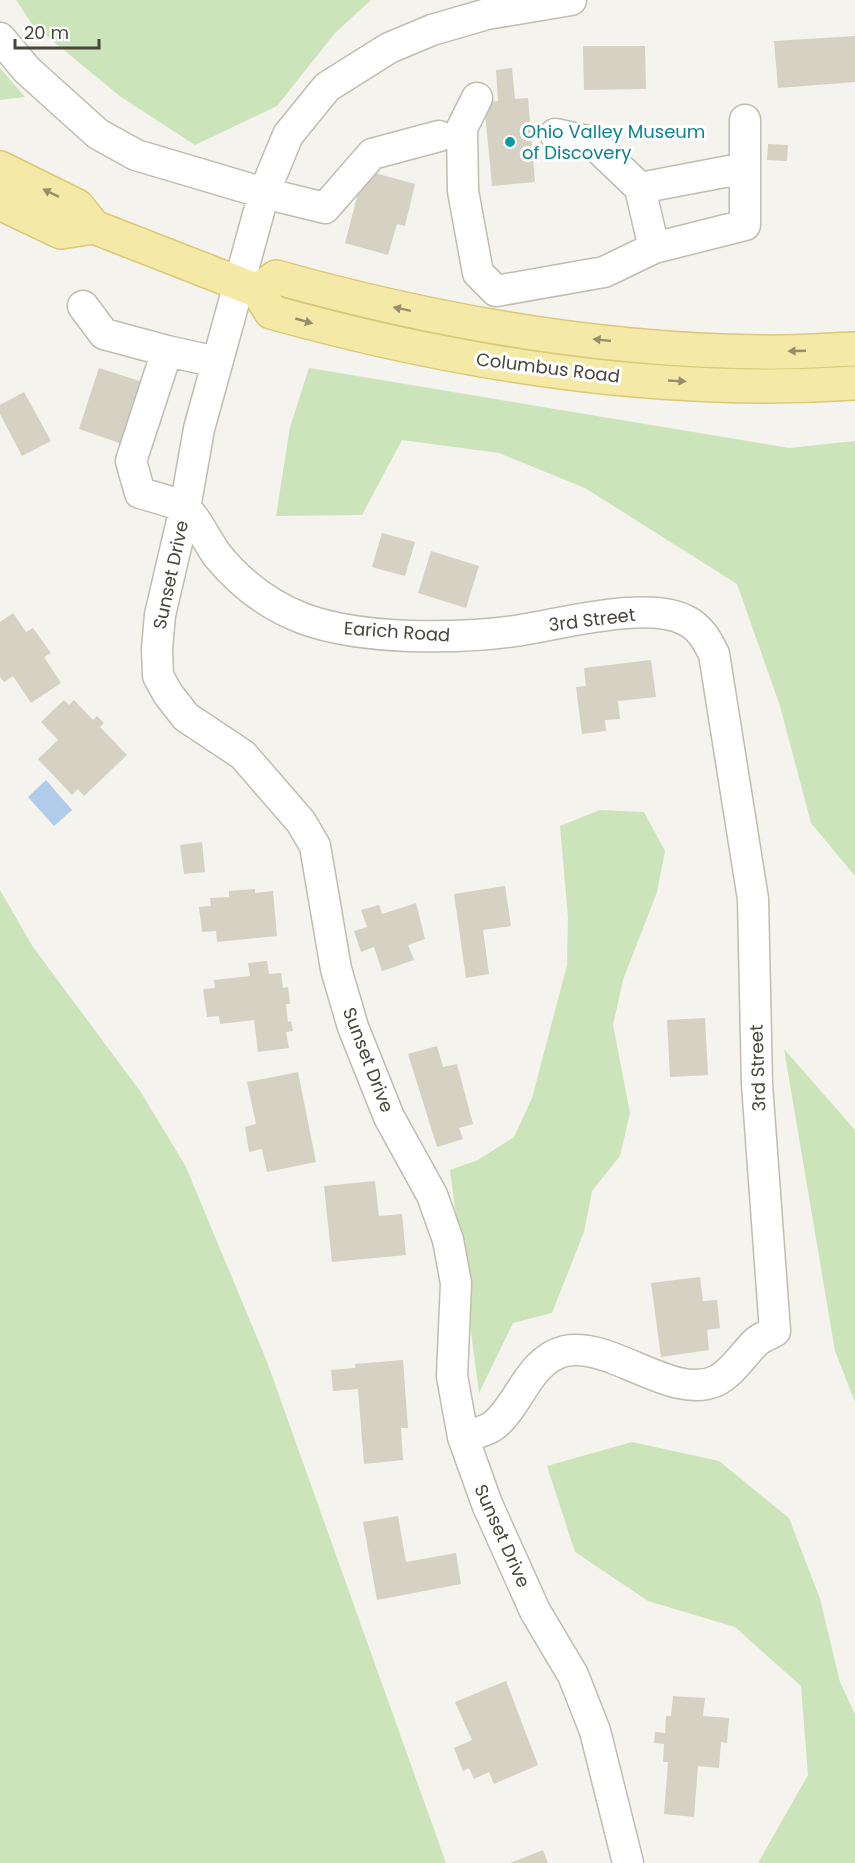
<svg xmlns="http://www.w3.org/2000/svg" width="855" height="1863" viewBox="0 0 855 1863" font-family="Poppins,sans-serif">
	<rect width="100%" height="100%" fill="#f5f3ed"/>
	<path fill="#cce4ba" d="M 16,0 L 371,0 L 335,33 L 277,106 L 195,145 L 121,97 L 32,24 Z
		M 0,68 L 25,97 L 0,100 Z
		M 309,368 L 789,448 L 855,441 L 855,876 L 811,823 L 780,706 L 737,584 L 585,488 L 499,453 L 402,440 L 362,515 L 276,516 L 290,427 Z
		M 600,810 L 644,812 L 665,851 L 657,892 L 623,980 L 613,1025 L 630,1113 L 620,1156 L 592,1191 L 584,1232 L 552,1313 L 513,1323 L 479,1393 L 450,1170 L 478,1160 L 514,1137 L 532,1098 L 567,965 L 568,917 L 560,826 Z
		M 0,890 L 33,947 L 140,1091 L 185,1165 L 266,1359 L 446,1863 L 0,1863 Z
		M 784,1049 L 855,1130 L 855,1402 L 835,1351 Z
		M 632,1442 L 719,1461 L 789,1518 L 820,1599 L 840,1682 L 855,1714 L 855,1863 L 758,1863 L 808,1775 L 801,1686 L 735,1627 L 648,1601 L 575,1552 L 547,1466 Z"/>
	<path fill="#b1cbea" d="M 46,780 L 72,810 L 54,826 L 28,797 Z"/>
	<path fill="#d5d1c3" d="M 855,36 L 855,82 L 778,88 L 774,41 Z
		M 583,46 L 645,46 L 646,89 L 584,90 Z
		M 512,68 L 515,99 L 528,98 L 535,182 L 492,186 L 484,102 L 498,101 L 496,70 Z
		M 768,144 L 788,145 L 787,161 L 767,160 Z
		M 364,170 L 415,184 L 405,226 L 397,224 L 388,255 L 345,243 Z
		M 99,368 L 149,384 L 128,446 L 79,429 Z
		M 24,392 L 51,441 L 22,456 L 0,414 L 0,405 Z
		M 382,533 L 415,542 L 405,576 L 372,567 Z
		M 431,551 L 479,566 L 466,608 L 418,593 Z
		M 13,613 L 26,632 L 33,628 L 51,653 L 44,657 L 61,683 L 31,703 L 13,676 L 4,682 L 0,677 L 0,622 Z
		M 651,660 L 656,697 L 618,701 L 620,719 L 605,720 L 606,731 L 582,734 L 576,687 L 586,686 L 584,668 Z
		M 64,700 L 69,705 L 74,700 L 93,720 L 97,716 L 104,723 L 100,727 L 127,755 L 84,796 L 78,789 L 72,795 L 38,759 L 58,740 L 41,722 Z
		M 202,842 L 205,872 L 184,874 L 180,845 Z
		M 505,886 L 511,926 L 483,930 L 489,974 L 466,978 L 454,894 Z
		M 255,889 L 255,893 L 273,891 L 277,936 L 217,942 L 216,931 L 202,932 L 199,907 L 211,906 L 210,898 L 229,897 L 229,891 Z
		M 416,903 L 425,939 L 408,945 L 414,960 L 382,971 L 374,947 L 361,952 L 354,931 L 367,927 L 361,910 L 379,905 L 382,914 Z
		M 267,961 L 269,974 L 281,973 L 283,988 L 288,987 L 290,1004 L 286,1004 L 288,1022 L 291,1021 L 293,1031 L 286,1032 L 289,1048 L 258,1052 L 254,1020 L 220,1024 L 219,1016 L 207,1017 L 203,989 L 215,988 L 214,980 L 250,976 L 248,963 Z
		M 705,1018 L 708,1075 L 670,1077 L 667,1020 Z
		M 437,1046 L 443,1067 L 457,1064 L 473,1124 L 459,1128 L 463,1139 L 437,1147 L 408,1054 Z
		M 298,1072 L 316,1162 L 267,1172 L 262,1149 L 249,1152 L 245,1127 L 256,1124 L 247,1082 Z
		M 375,1181 L 379,1216 L 402,1214 L 406,1255 L 332,1262 L 324,1186 Z
		M 700,1277 L 703,1301 L 717,1300 L 720,1328 L 707,1330 L 709,1350 L 661,1357 L 651,1283 Z
		M 403,1360 L 408,1428 L 401,1428 L 403,1460 L 364,1464 L 358,1389 L 333,1391 L 331,1370 L 355,1368 L 355,1364 Z
		M 398,1516 L 406,1562 L 456,1553 L 461,1584 L 377,1600 L 363,1522 Z
		M 506,1681 L 538,1765 L 494,1784 L 489,1772 L 474,1779 L 469,1768 L 463,1771 L 454,1748 L 472,1740 L 455,1702 Z
		M 673,1696 L 705,1698 L 703,1716 L 729,1718 L 727,1743 L 721,1742 L 719,1768 L 698,1766 L 694,1817 L 664,1814 L 668,1762 L 663,1762 L 664,1744 L 654,1743 L 655,1732 L 665,1733 L 666,1716 L 671,1716 Z
		M 543,1850 L 548,1863 L 510,1863 Z"/>
	<g fill="none" stroke-linecap="round" stroke-linejoin="round">
		<g stroke="#c0bcb0" stroke-width="33">
			<path id="minor" d="M 571,0 L 487,14 L 432,30 L 389,48 L 327,87 L 288,135 L 264,193 L 199,429 L 185,508 L 160,615 L 157,649 L 158,676 L 168,694 L 186,717 L 243,755 L 301,822 L 315,846 L 336,969 L 353,1027 L 389,1117 L 432,1195 L 448,1240 L 456,1283 L 452,1376 L 463,1437 L 487,1504 L 535,1611 L 573,1675 L 595,1731 L 628,1863
				M 0,38 L 27,70 L 98,134 L 136,155 L 264,193 L 325,208 L 372,154 L 439,136
				M 477,98 L 462,128 L 463,191 L 478,273 L 496,291
				M 640,188 L 745,168
				M 654,248 L 745,225 L 745,120
				M 496,291 L 604,272 L 654,248 L 640,188 L 592,142 L 555,134
				M 83,306 L 104,334 L 167,351
				M 217,362 L 167,351 L 131,461 L 140,493 C 154,497 170,501 183,507 C 194,513 208,543 217,555 C 270,620 331,633 410,636 C 445,637 481,636 515,631 C 558,625 646,600 685,620 C 700,627 707,640 714,654 L 753,899 L 757,1084 L 775,1331 C 769,1335 761,1337 755,1343 C 743,1355 732,1373 716,1381 C 672,1401 611,1341 565,1351 C 528,1360 519,1407 493,1426 C 484,1432 473,1434 463,1437"/>
		</g>
		<g stroke="#d8c977" stroke-width="36">
			<path id="major" d="M 0,168 L 77,206 L 94,227 L 258,291 L 271,312 C 457,364 661,396 855,383
				M 0,203 L 61,232 L 94,227
				M 258,291 L 276,277 C 433,321 596,350 760,352 C 791,353 823,350 855,349"/>
		</g>
		<use href="#minor" stroke="#fff" stroke-width="30"/>
		<use href="#major" stroke="#f4e9a6" stroke-width="33"/>
	</g>
	<defs><path id="oneway-solid" d="M-6-.8H1V-3.2L6.5 0L1 3.2V.8H-6Z" transform="scale(1.5)"/></defs>
	<g fill="#968f6b">
		<use href="#oneway-solid" transform="translate(51 193) rotate(-154)"/>
		<use href="#oneway-solid" transform="translate(402 309) rotate(-168)"/>
		<use href="#oneway-solid" transform="translate(304 321) rotate(16)"/>
		<use href="#oneway-solid" transform="translate(602 340) rotate(-174)"/>
		<use href="#oneway-solid" transform="translate(797 351) rotate(178)"/>
		<use href="#oneway-solid" transform="translate(677 381) rotate(3)"/>
	</g>
	<circle fill="#0f9aa8" stroke="#fff" stroke-width="2" cx="510" cy="142" r="6"/>
	<g text-anchor="middle" stroke-width="6" stroke-linejoin="round" paint-order="stroke">
		<g font-size="18" fill="#0d838f" stroke="#fff" text-anchor="start">
			<text x="522" y="138">Ohio Valley Museum<tspan x="522" dy="21">of Discovery</tspan></text>
		</g>
		<g font-size="18" fill="#49453b" stroke="#fff">
			<text transform="translate(548 368) rotate(7)" y="6">Columbus Road</text>
			<text transform="translate(171 575) rotate(-78)" y="6">Sunset Drive</text>
			<text transform="translate(592 620) rotate(-7)" y="6">3rd Street</text>
			<text transform="translate(397 632) rotate(4)" y="6">Earich Road</text>
			<text transform="translate(368 1060) rotate(69)" y="6">Sunset Drive</text>
			<text transform="translate(758 1068) rotate(-92)" y="6">3rd Street</text>
			<text transform="translate(502 1536) rotate(66)" y="6">Sunset Drive</text>
		</g>
	</g>
	<path d="M15 39v9h84v-9" fill="none" stroke="#49453b" stroke-width="3"/>
	<text x="24" y="39" font-size="18" fill="#49453b" stroke="#ffffff" stroke-width="4.5" paint-order="stroke">20 m</text>
</svg>
